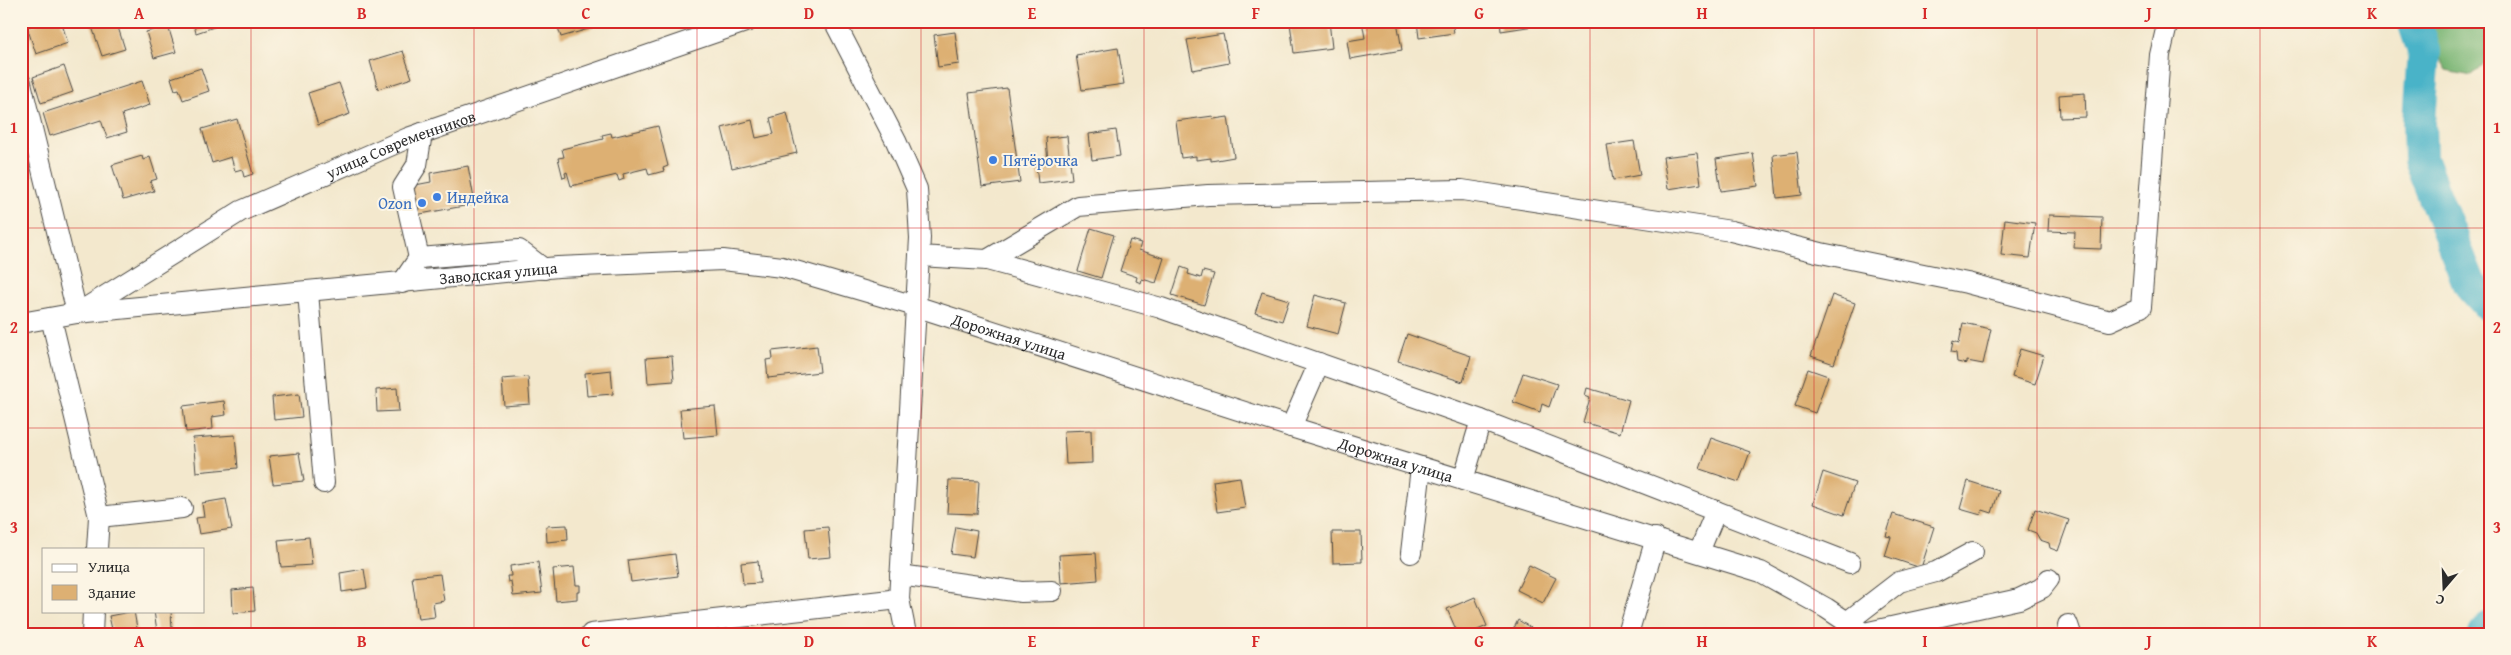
<svg xmlns="http://www.w3.org/2000/svg" width="2511" height="655" viewBox="0 0 2511 655" font-family="'Gentium Book Plus',serif">
	<rect width="100%" height="100%" fill="#fcf5e5"/>
	<filter id="ink" filterUnits="userSpaceOnUse"><feTurbulence type="fractalNoise" baseFrequency=".02" numOctaves="2"/><feDisplacementMap in="SourceGraphic" scale="10" xChannelSelector="R" yChannelSelector="G"/><feConvolveMatrix kernelMatrix="1 2 1 2 8 2 1 2 1" color-interpolation-filters="sRGB"/></filter>
	<filter id="wash" filterUnits="userSpaceOnUse"><feTurbulence type="fractalNoise" baseFrequency=".0096" numOctaves="4" result="noise"/><feDisplacementMap in="SourceGraphic" scale="20" xChannelSelector="R" yChannelSelector="G"/><feGaussianBlur stdDeviation="1.12" result="paint"/><feColorMatrix in="noise" values="0 0 0 0 0 0 0 0 0 0 0 0 0 0 0 0 0 1.4 0 .05"/><feComposite in="paint" operator="in"/></filter>
	<g filter="url(#wash)">
		<rect width="100%" height="100%" fill="#f3e8cd"/>
		<path fill="#7ab674" stroke="#527050" d="M 2421,21 L 2488,21 C 2492,47 2493,58 2472,75 L 2447,70 L 2427,37 Z"/>
		<g fill="none" stroke-linecap="round" stroke-linejoin="round">
			<path stroke="#4ab3c8" stroke-width="34" d="M 2414,21 L 2424,51 L 2419,122 L 2420,159 L 2469,283 L 2490,306
				M 2485,634 L 2490,628"/>
		</g>
		<g id="blocks">
			<path fill="#ddb073" d="M 46,21 L 61,21 L 68,43 L 36,54 L 27,27 Z
				M 90,21 L 116,21 L 125,49 L 102,56 Z
				M 193,21 L 226,21 L 226,23 L 196,33 Z
				M 556,21 L 590,21 L 592,28 L 561,37 Z
				M 1305,21 L 1329,21 L 1332,48 L 1294,53 L 1290,23 Z
				M 1362,21 L 1397,21 L 1402,50 L 1350,59 L 1347,41 L 1365,38 Z
				M 1417,21 L 1452,21 L 1454,33 L 1419,38 Z
				M 1500,21 L 1533,21 L 1534,26 L 1501,31 Z
				M 168,26 L 176,52 L 154,58 L 146,32 Z
				M 955,32 L 959,64 L 938,67 L 934,35 Z
				M 1223,34 L 1229,63 L 1193,70 L 1187,40 Z
				M 1118,48 L 1124,84 L 1082,90 L 1076,55 Z
				M 403,51 L 412,78 L 378,89 L 370,61 Z
				M 64,66 L 73,92 L 41,103 L 33,77 Z
				M 201,68 L 209,91 L 183,100 L 179,89 L 175,90 L 171,78 Z
				M 142,81 L 150,105 L 122,114 L 127,132 L 107,138 L 101,120 L 50,136 L 43,113 Z
				M 339,83 L 350,114 L 318,125 L 308,93 Z
				M 1007,88 L 1020,182 L 982,187 L 969,93 Z
				M 2085,93 L 2086,117 L 2060,118 L 2059,95 Z
				M 787,113 L 797,153 L 732,168 L 722,128 L 752,120 L 756,138 L 774,134 L 770,118 Z
				M 1213,116 L 1214,119 L 1228,117 L 1234,157 L 1211,161 L 1211,158 L 1196,160 L 1196,156 L 1181,158 L 1176,121 Z
				M 237,119 L 253,174 L 244,177 L 242,169 L 235,171 L 231,157 L 212,163 L 202,129 Z
				M 658,126 L 668,166 L 663,168 L 664,171 L 649,175 L 647,168 L 623,174 L 624,179 L 619,181 L 617,175 L 571,186 L 567,172 L 565,173 L 566,177 L 563,178 L 558,158 L 564,157 L 562,149 L 603,139 L 602,135 L 611,133 L 612,137 Z
				M 1116,130 L 1120,156 L 1092,160 L 1089,134 Z
				M 1067,136 L 1072,179 L 1038,183 L 1036,165 L 1048,163 L 1046,138 Z
				M 1634,141 L 1640,175 L 1613,180 L 1607,145 Z
				M 1797,152 L 1802,195 L 1777,198 L 1773,155 Z
				M 1697,153 L 1701,184 L 1668,189 L 1663,157 Z
				M 1753,153 L 1758,186 L 1721,191 L 1716,159 Z
				M 142,156 L 143,160 L 150,157 L 157,179 L 150,181 L 154,191 L 123,200 L 112,165 Z
				M 468,166 L 475,204 L 415,215 L 410,186 L 431,182 L 430,173 Z
				M 2049,215 L 2102,217 L 2101,249 L 2074,248 L 2075,232 L 2048,231 Z
				M 2005,219 L 2035,223 L 2030,258 L 2001,255 Z
				M 1091,228 L 1114,235 L 1101,278 L 1078,271 Z
				M 1130,240 L 1141,243 L 1139,250 L 1164,258 L 1156,283 L 1142,279 L 1141,283 L 1136,281 L 1137,277 L 1120,271 Z
				M 1181,267 L 1189,270 L 1188,274 L 1201,278 L 1203,271 L 1214,274 L 1204,305 L 1172,295 Z
				M 1262,292 L 1289,300 L 1282,321 L 1255,313 Z
				M 1315,295 L 1346,303 L 1338,334 L 1307,326 Z
				M 1832,295 L 1855,303 L 1834,364 L 1811,356 Z
				M 1963,323 L 1991,329 L 1983,364 L 1967,361 L 1967,364 L 1957,362 L 1956,353 L 1951,352 L 1953,341 L 1959,343 Z
				M 1407,334 L 1471,356 L 1463,382 L 1398,361 Z
				M 817,346 L 820,372 L 768,378 L 766,360 L 773,359 L 772,351 Z
				M 2020,349 L 2044,356 L 2035,384 L 2012,377 Z
				M 672,356 L 674,381 L 648,383 L 646,358 Z
				M 1808,369 L 1828,376 L 1815,413 L 1795,406 Z
				M 611,370 L 613,394 L 587,396 L 585,373 Z
				M 1523,373 L 1557,384 L 1549,407 L 1542,404 L 1540,412 L 1513,402 Z
				M 528,377 L 530,404 L 504,406 L 502,379 Z
				M 397,388 L 399,411 L 377,412 L 376,390 Z
				M 1587,388 L 1629,400 L 1620,433 L 1583,422 L 1590,398 L 1585,396 Z
				M 299,394 L 302,417 L 274,420 L 272,397 Z
				M 224,401 L 226,415 L 212,417 L 213,429 L 186,432 L 183,406 Z
				M 715,406 L 718,435 L 683,438 L 680,409 Z
				M 1091,430 L 1092,463 L 1066,464 L 1064,431 Z
				M 235,435 L 238,468 L 196,472 L 193,438 Z
				M 1711,438 L 1750,452 L 1739,482 L 1700,469 Z
				M 299,453 L 304,481 L 273,484 L 269,456 Z
				M 1823,472 L 1855,483 L 1844,515 L 1813,504 Z
				M 1240,477 L 1245,508 L 1217,512 L 1213,481 Z
				M 949,480 L 979,481 L 977,514 L 947,513 Z
				M 1968,481 L 1999,491 L 1992,513 L 1983,510 L 1981,515 L 1960,509 Z
				M 226,499 L 232,529 L 199,534 L 196,518 L 204,517 L 202,503 Z
				M 2035,509 L 2069,520 L 2058,551 L 2050,548 L 2049,543 L 2040,540 L 2036,533 L 2028,530 Z
				M 1893,514 L 1934,527 L 1921,568 L 1885,556 L 1891,537 L 1886,536 Z
				M 567,525 L 568,540 L 547,542 L 546,526 Z
				M 828,527 L 831,557 L 808,559 L 805,529 Z
				M 956,527 L 977,531 L 973,557 L 951,554 Z
				M 1332,532 L 1361,532 L 1362,562 L 1333,563 Z
				M 309,537 L 312,565 L 281,567 L 278,540 Z
				M 1096,553 L 1098,580 L 1061,583 L 1059,555 Z
				M 675,554 L 678,576 L 631,582 L 628,560 Z
				M 758,561 L 760,583 L 743,584 L 741,563 Z
				M 538,562 L 542,593 L 513,596 L 511,581 L 508,582 L 507,576 L 511,576 L 510,566 Z
				M 1529,565 L 1556,578 L 1543,603 L 1517,590 Z
				M 574,567 L 576,585 L 580,585 L 580,592 L 577,592 L 577,599 L 556,601 L 553,569 Z
				M 364,569 L 367,588 L 342,592 L 340,573 Z
				M 440,574 L 444,601 L 433,603 L 435,617 L 418,619 L 412,577 Z
				M 253,588 L 255,611 L 233,613 L 232,590 Z
				M 1475,597 L 1487,626 L 1468,634 L 1458,634 L 1447,609 Z
				M 134,611 L 138,634 L 113,634 L 109,616 Z
				M 154,611 L 171,611 L 172,629 L 157,631 Z
				M 1518,620 L 1541,634 L 1511,634 Z
				M 2130,628 L 2131,634 L 2114,634 L 2114,633 Z
				M 211,629 L 211,634 L 198,634 L 197,631 Z"/>
		</g>
	</g>
	<g filter="url(#ink)">
		<use href="#blocks" fill-opacity="0" stroke="#494743" stroke-width="1"/>
		<g fill="none" stroke-linecap="round" stroke-linejoin="round">
			<g stroke="#494743" stroke-width="22">
				<g id="minor">
					<path d="M 834,21 L 896,141 L 917,189 L 920,238 L 899,599 L 906,634"/>
					<path d="M 21,83 L 77,313"/>
					<path d="M 919,256 L 987,260 L 1161,308 L 1481,420 L 1850,563"/>
					<path d="M 419,258 L 403,187 L 417,165 L 422,133"/>
					<path d="M 987,260 L 1078,206 L 1208,195 L 1462,190 L 1731,231 L 1821,253 L 1967,283 L 2110,321 L 2141,307 L 2160,55 L 2168,21"/>
					<path d="M 402,283 L 419,258 L 519,250 L 544,269"/>
					<path d="M 308,292 L 324,483"/>
					<path id="s1" d="M 81,311 L 241,211 L 408,138 L 748,21"/>
					<path d="M 51,318 L 99,517 L 97,549"/>
					<path id="s2" d="M 21,323 L 77,313 L 558,267 L 723,260 L 782,267 L 915,306 L 1291,427 L 1761,572 L 1826,608 L 1865,634"/>
					<path d="M 1291,427 L 1319,363"/>
					<path d="M 1463,480 L 1481,420"/>
					<path d="M 99,517 L 182,508"/>
					<path d="M 1699,552 L 1716,511"/>
					<path d="M 1411,553 L 1421,467"/>
					<path d="M 900,575 L 1021,592 L 1052,591"/>
					<path d="M 1847,622 L 1899,582 L 1936,572 L 1973,552"/>
					<path d="M 2068,625 L 2071,634"/>
					<path d="M 1864,633 L 2019,599 L 2042,588 L 2049,579"/>
					<path d="M 92,634 L 93,611"/>
					<path d="M 591,634 L 899,599"/>
					<path d="M 1628,634 L 1656,538"/>
				</g>
			</g>
			<use href="#minor" stroke="#fff" stroke-width="20"/>
		</g>
	</g>
	<path fill="none" stroke="#d62828" stroke-width="1" stroke-opacity="0.55" d="M 251,21 L 251,634M 474,21 L 474,634M 697,21 L 697,634M 921,21 L 921,634M 1144,21 L 1144,634M 1367,21 L 1367,634M 1590,21 L 1590,634M 1814,21 L 1814,634M 2037,21 L 2037,634M 2260,21 L 2260,634M 21,228 L 2490,228M 21,428 L 2490,428"/>
	<g fill="#3f7fe0" stroke="#fcf5e5" stroke-width="2">
		<circle cx="993" cy="160" r="5"/>
		<circle cx="437" cy="197" r="5"/>
		<circle cx="422" cy="203" r="5"/>
	</g>
	<g text-anchor="middle" stroke-width="4" stroke-linejoin="round" paint-order="stroke">
		<g font-size="16" fill="#2b2b2b" stroke="#fcf5e5">
			<text dy="6" stroke="none"><textPath href="#s1" startOffset="362">улица Современников</textPath></text>
			<text dy="6" stroke="none"><textPath href="#s2" startOffset="480">Заводская улица</textPath></text>
			<text dy="6" stroke="none"><textPath href="#s2" startOffset="1002">Дорожная улица</textPath></text>
			<text dy="6" stroke="none"><textPath href="#s2" startOffset="1408">Дорожная улица</textPath></text>
		</g>
		<g font-size="16" fill="#366cbe" stroke="#fcf5e5" text-anchor="start">
			<text x="1003" y="166">Пятёрочка</text>
			<text x="447" y="203">Индейка</text>
			<text x="412" y="209" text-anchor="end">Ozon</text>
		</g>
	</g>
	<rect width="2511" height="655" fill="none" stroke="#fcf5e5" stroke-width="55"/>
	<rect x="42" y="548" width="162" height="65" fill="#fcf5e5" stroke="#a8a49b"/>
	<rect x="52" y="564" width="25" height="8" fill="#ffffff" stroke="#a8a49b"/>
	<text x="88" y="572" font-size="15" fill="#2b2b2b">Улица</text>
	<rect x="52" y="585" width="25" height="15" fill="#ddb073" stroke="#a8a49b"/>
	<text x="88" y="598" font-size="15" fill="#2b2b2b">Здание</text>
	<g transform="translate(2444 588) rotate(199)" stroke="#fcf5e5" stroke-width="4" paint-order="stroke">
	<path d="M0-4L9 19L0 12L-9 19Z" fill="#2b2b2b"/>
	<text y="-8" font-size="14" font-weight="bold" text-anchor="middle" fill="#2b2b2b">С</text>
	</g>
	<rect x="28" y="28" width="2456" height="600" fill="none" stroke="#d62828" stroke-width="2"/>
	<g font-size="16" text-anchor="middle" font-weight="bold" fill="#d62828">
		<text x="139" y="19">A</text>
		<text x="362" y="19">B</text>
		<text x="586" y="19">C</text>
		<text x="809" y="19">D</text>
		<text x="1032" y="19">E</text>
		<text x="1256" y="19">F</text>
		<text x="1479" y="19">G</text>
		<text x="1702" y="19">H</text>
		<text x="1925" y="19">I</text>
		<text x="2149" y="19">J</text>
		<text x="2372" y="19">K</text>
		<text x="14" y="133">1</text>
		<text x="2497" y="133">1</text>
		<text x="14" y="333">2</text>
		<text x="2497" y="333">2</text>
		<text x="14" y="533">3</text>
		<text x="2497" y="533">3</text>
		<text x="139" y="647">A</text>
		<text x="362" y="647">B</text>
		<text x="586" y="647">C</text>
		<text x="809" y="647">D</text>
		<text x="1032" y="647">E</text>
		<text x="1256" y="647">F</text>
		<text x="1479" y="647">G</text>
		<text x="1702" y="647">H</text>
		<text x="1925" y="647">I</text>
		<text x="2149" y="647">J</text>
		<text x="2372" y="647">K</text>
	</g>
</svg>
